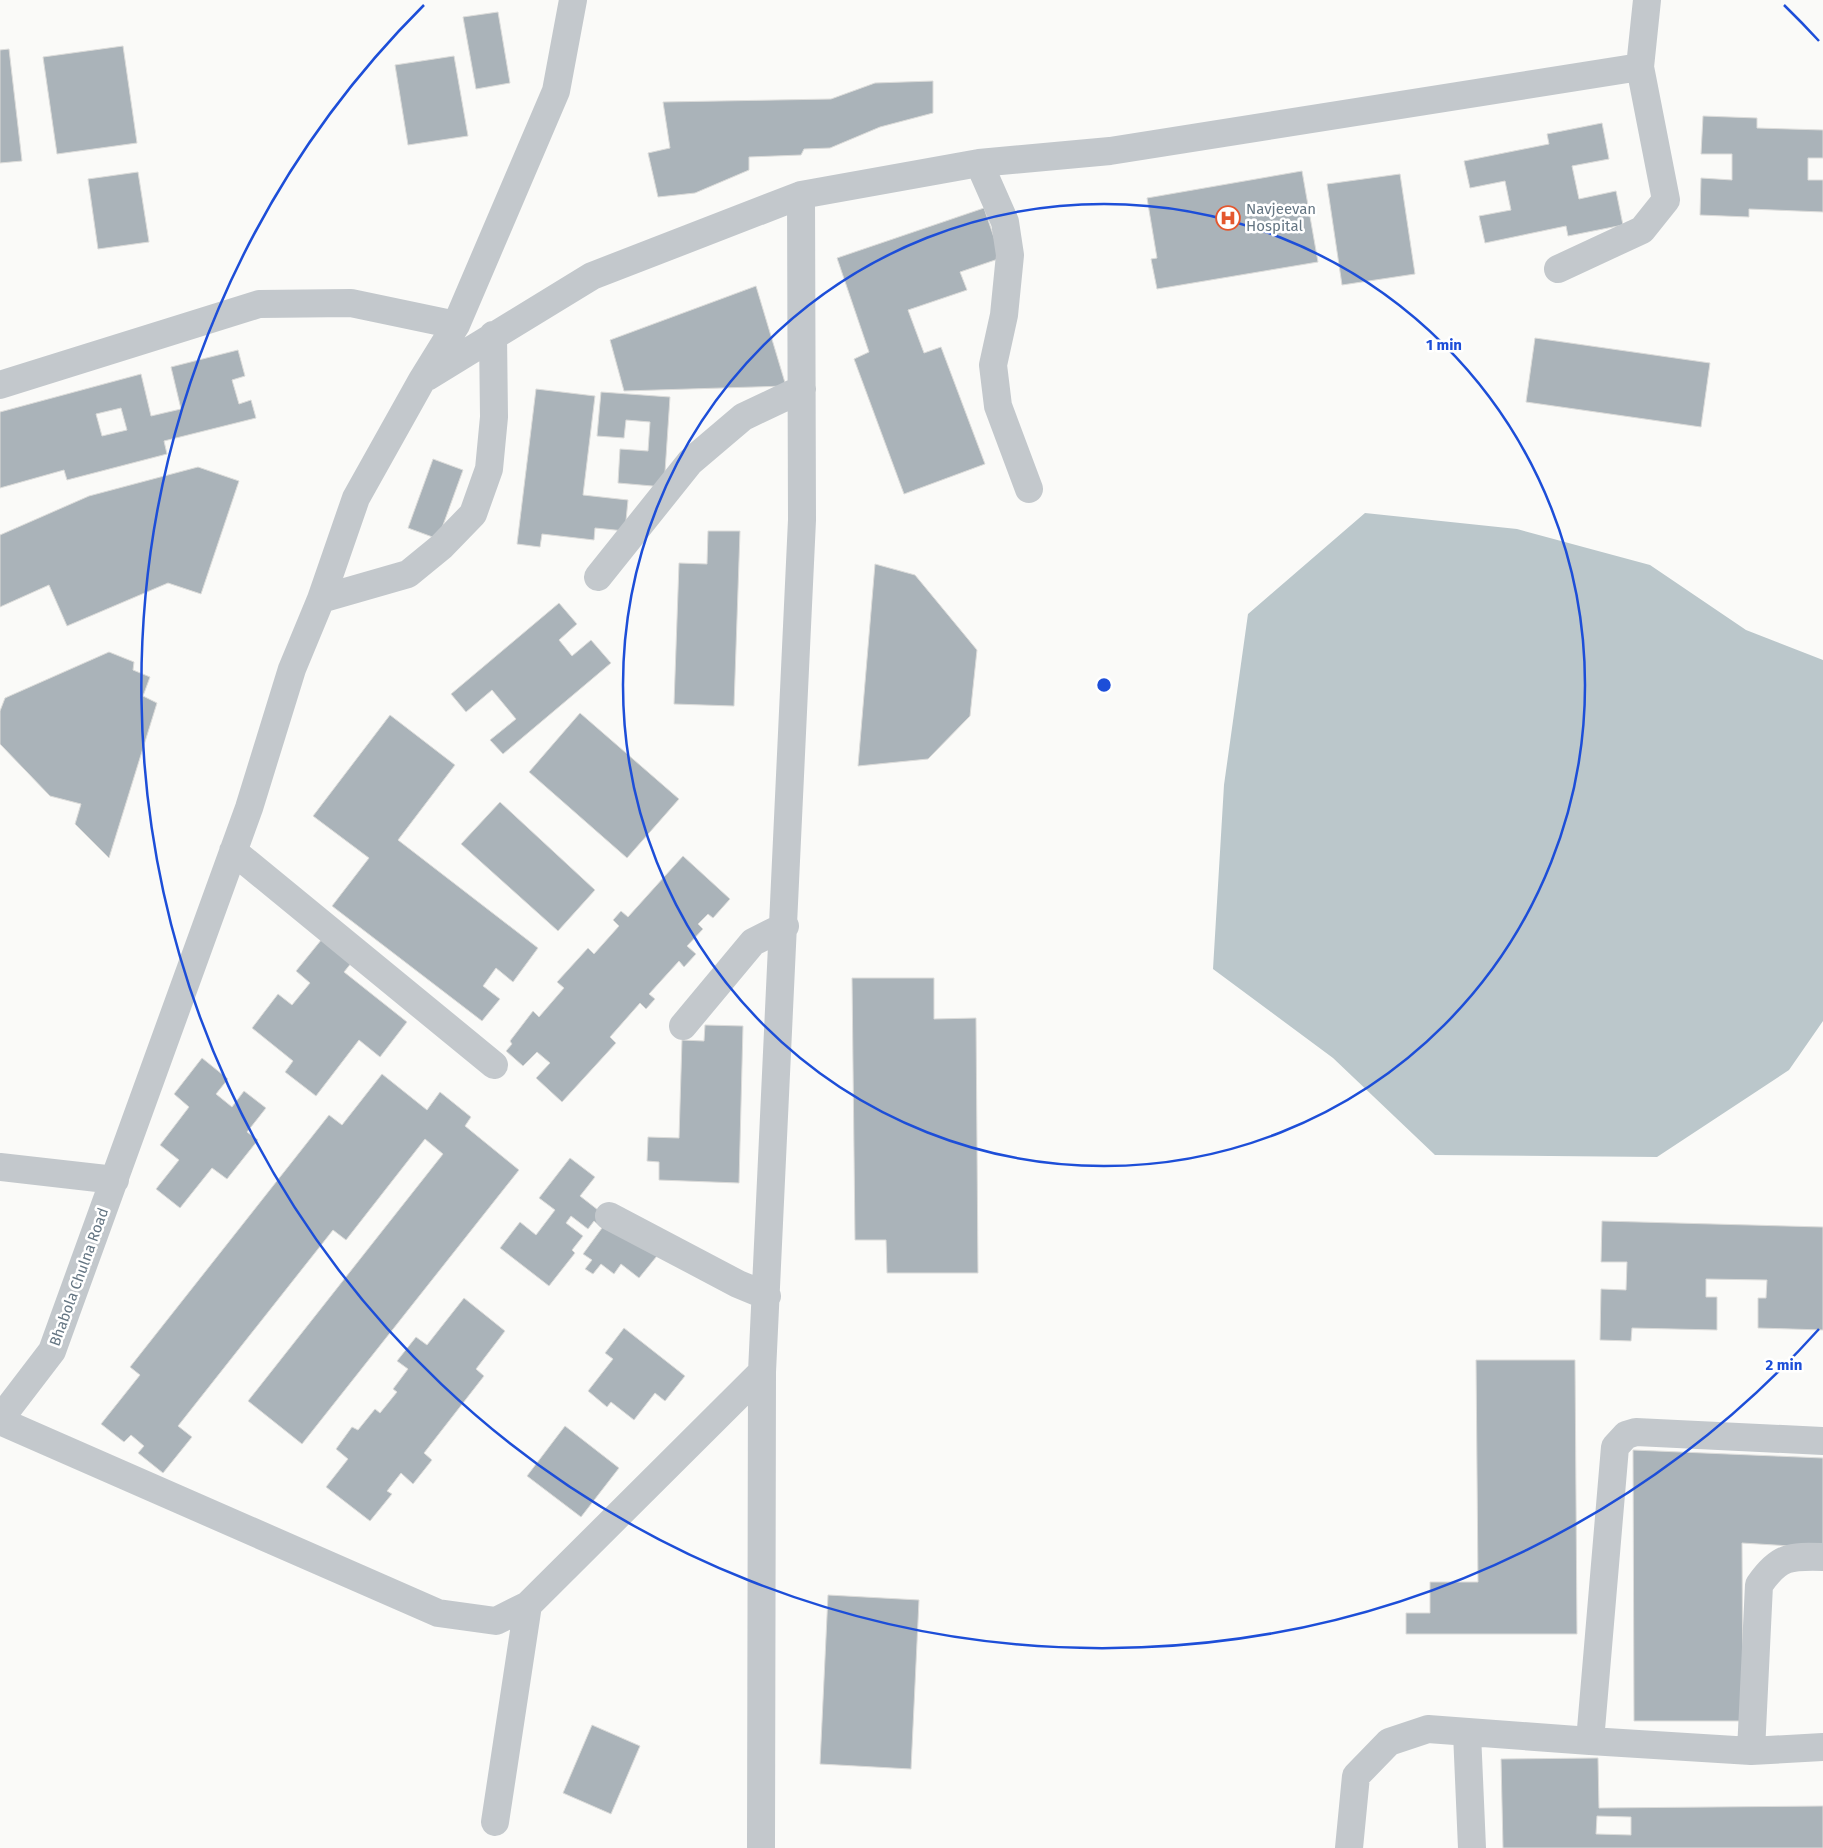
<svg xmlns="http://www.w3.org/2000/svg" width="1823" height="1848" viewBox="0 0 1823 1848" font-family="'Fira Sans',sans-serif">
	<rect width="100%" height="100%" fill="#fafaf8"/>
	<path fill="#bbc7cb" d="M 1365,513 L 1517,529 L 1650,565 L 1746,630 L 1823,660 L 1823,1021 L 1789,1070 L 1657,1157 L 1435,1155 L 1333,1058 L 1213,969 L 1224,785 L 1248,614 Z"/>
	<path fill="#aab3b9" stroke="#dcdcda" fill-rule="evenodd" d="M 498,12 L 510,83 L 476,89 L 463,17 Z
		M 123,46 L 137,143 L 57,154 L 43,57 Z
		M 9,49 L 22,161 L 0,163 L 0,50 Z
		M 454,56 L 468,136 L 408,145 L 395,65 Z
		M 933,81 L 933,113 L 880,127 L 830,148 L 804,149 L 801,155 L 749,157 L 749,170 L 695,193 L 658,197 L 648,153 L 670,148 L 663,102 L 831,99 L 875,83 Z
		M 1703,116 L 1757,118 L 1757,128 L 1823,130 L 1823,158 L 1808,158 L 1808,180 L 1823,180 L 1823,212 L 1749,209 L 1749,217 L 1700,215 L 1701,178 L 1732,180 L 1732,154 L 1701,154 Z
		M 1602,123 L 1609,159 L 1572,166 L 1579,199 L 1616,191 L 1623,225 L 1568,236 L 1566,226 L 1485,243 L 1479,216 L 1511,210 L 1505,181 L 1470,188 L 1464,161 L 1549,144 L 1547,134 Z
		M 1302,171 L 1318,262 L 1157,289 L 1151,259 L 1157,258 L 1147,198 Z
		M 138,172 L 149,242 L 98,249 L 88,179 Z
		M 1400,174 L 1415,274 L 1342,285 L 1327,184 Z
		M 984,208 L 1001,258 L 960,272 L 967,290 L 908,310 L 924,353 L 941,347 L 985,464 L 904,494 L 854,359 L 869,352 L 837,258 Z
		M 756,286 L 786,386 L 624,391 L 610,340 Z
		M 1535,338 L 1710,363 L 1701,427 L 1526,402 Z
		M 238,350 L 245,376 L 232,380 L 239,404 L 251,400 L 256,418 L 164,441 L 167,454 L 67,480 L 64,470 L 0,488 L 0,412 L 141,374 L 151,416 L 181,409 L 171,367 ZM 121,408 L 127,430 L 102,436 L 96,414 Z
		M 536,389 L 595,396 L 583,495 L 628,500 L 625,531 L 595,528 L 594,540 L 542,534 L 540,547 L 517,544 Z
		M 601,392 L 670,397 L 664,487 L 618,483 L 620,449 L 648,451 L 650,422 L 626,420 L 624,438 L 597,436 Z
		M 433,459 L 463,470 L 438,539 L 408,528 Z
		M 198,467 L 239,481 L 201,594 L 168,583 L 67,626 L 49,585 L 0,607 L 0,535 L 89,496 Z
		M 708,531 L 740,531 L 734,706 L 674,704 L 679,563 L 707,564 Z
		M 875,564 L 915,575 L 977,650 L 970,716 L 928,759 L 858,766 Z
		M 559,603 L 577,624 L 559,640 L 572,656 L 591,640 L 611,663 L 503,754 L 490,740 L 516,719 L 492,690 L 466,712 L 451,694 Z
		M 109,652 L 134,662 L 133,670 L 150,677 L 143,696 L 157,703 L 109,858 L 75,824 L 81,804 L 50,796 L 0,744 L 0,711 L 5,698 Z
		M 580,713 L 679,799 L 627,858 L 529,772 Z
		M 390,715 L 455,765 L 398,840 L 538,948 L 513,982 L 496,968 L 483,986 L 500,999 L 482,1021 L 332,906 L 369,858 L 313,816 Z
		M 500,802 L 595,890 L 558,931 L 461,844 Z
		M 683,856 L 730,899 L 713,918 L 708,914 L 698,924 L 703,929 L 687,946 L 696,954 L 684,967 L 679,961 L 649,994 L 655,999 L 646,1009 L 640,1003 L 610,1037 L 616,1043 L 562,1102 L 536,1078 L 550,1063 L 537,1052 L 523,1066 L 506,1051 L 512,1044 L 510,1041 L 533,1011 L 539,1017 L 564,988 L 557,982 L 588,948 L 594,954 L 619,926 L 613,920 L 621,911 L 628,917 Z
		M 322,939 L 352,962 L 344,972 L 407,1022 L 380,1057 L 359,1040 L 316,1096 L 285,1072 L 293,1061 L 252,1028 L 278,994 L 292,1005 L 310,983 L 296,971 Z
		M 852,978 L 934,978 L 934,1019 L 976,1018 L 978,1273 L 887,1273 L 886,1240 L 855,1240 Z
		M 705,1025 L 743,1026 L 739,1183 L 659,1180 L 659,1162 L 647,1161 L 648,1137 L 679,1138 L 682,1040 L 704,1041 Z
		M 202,1058 L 228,1079 L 216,1094 L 232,1107 L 244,1091 L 266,1108 L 247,1132 L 258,1140 L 227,1179 L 212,1168 L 180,1208 L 156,1189 L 179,1160 L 160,1145 L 189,1107 L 174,1094 Z
		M 382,1074 L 427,1110 L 440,1092 L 471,1117 L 465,1126 L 519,1170 L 302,1444 L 248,1401 L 443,1154 L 425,1139 L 346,1240 L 333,1230 L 178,1426 L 192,1437 L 163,1473 L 138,1453 L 144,1446 L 131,1435 L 124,1442 L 101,1424 L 140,1375 L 130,1367 L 329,1115 L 342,1125 Z
		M 570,1158 L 595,1177 L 580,1196 L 657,1256 L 639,1278 L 621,1264 L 614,1274 L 601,1264 L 593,1274 L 585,1269 L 592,1260 L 583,1254 L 602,1228 L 594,1221 L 588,1229 L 571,1216 L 566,1223 L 583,1236 L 572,1250 L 575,1253 L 549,1286 L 500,1248 L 520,1222 L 536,1235 L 555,1210 L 539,1198 Z
		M 1602,1221 L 1823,1227 L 1823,1330 L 1758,1328 L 1758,1298 L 1766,1298 L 1767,1280 L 1706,1279 L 1706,1297 L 1717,1297 L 1717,1330 L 1632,1328 L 1631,1341 L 1600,1340 L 1601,1289 L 1626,1290 L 1627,1262 L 1601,1262 Z
		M 464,1298 L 505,1331 L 476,1369 L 484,1376 L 424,1453 L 432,1460 L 413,1484 L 401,1473 L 387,1491 L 392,1494 L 370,1521 L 326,1487 L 348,1459 L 336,1449 L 352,1427 L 358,1430 L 375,1409 L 380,1413 L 397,1392 L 393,1389 L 408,1369 L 397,1361 L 416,1337 L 427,1345 Z
		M 624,1328 L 685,1376 L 665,1401 L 655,1393 L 634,1420 L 611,1402 L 607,1407 L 588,1391 L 613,1359 L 605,1353 Z
		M 1476,1360 L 1575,1360 L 1577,1634 L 1406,1634 L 1406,1613 L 1430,1613 L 1430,1582 L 1478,1582 Z
		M 565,1426 L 619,1468 L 581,1517 L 527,1476 Z
		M 1633,1450 L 1823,1458 L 1823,1548 L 1742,1543 L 1743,1721 L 1634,1721 Z
		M 828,1595 L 919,1600 L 911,1769 L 820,1764 Z
		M 592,1725 L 640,1746 L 611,1814 L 563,1793 Z
		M 1598,1758 L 1599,1808 L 1823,1806 L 1823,1848 L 1503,1848 L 1501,1759 ZM 1597,1816 L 1631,1817 L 1631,1835 L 1596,1834 Z"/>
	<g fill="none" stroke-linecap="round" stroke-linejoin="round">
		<path stroke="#c3c8cc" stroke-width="28" d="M 979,163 L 1005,222 L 1010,255 L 1004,315 L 993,365 L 998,406 L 1029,489
			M 1558,269 L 1642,230 L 1666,200 L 1640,67
			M 427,377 L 592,276 L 801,195 L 979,163 L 1110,151 L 1640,67 L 1647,0
			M 0,385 L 259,304 L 351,303 L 456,325
			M 598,577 L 690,462 L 743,417 L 802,389
			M 321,599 L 408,574 L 441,547 L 473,514 L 489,469 L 494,417 L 493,335
			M 233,851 L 494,1065
			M 683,1026 L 753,942 L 785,926
			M 0,1167 L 115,1180
			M 609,1216 L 738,1284 L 767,1296
			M 0,1419 L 52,1351 L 249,808 L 292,669 L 321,599 L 356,498 L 422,380 L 456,325 L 556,91 L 573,0
			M 0,1421 L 438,1613 L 496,1621 L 528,1605 L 762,1372
			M 1467,1733 L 1472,1848
			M 1590,1741 L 1751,1751 L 1823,1747
			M 1751,1751 L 1759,1585 C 1779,1556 1790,1556 1823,1557
			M 495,1822 L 528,1605
			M 761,1848 L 762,1372 L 802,520 L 801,195
			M 1349,1848 L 1356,1776 L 1389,1742 L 1428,1729 L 1590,1741 L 1615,1447 L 1626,1435 L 1636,1432 L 1823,1441"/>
	</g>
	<g fill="none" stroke="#1d4ed8" stroke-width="2.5">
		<circle cx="1104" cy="685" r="481"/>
		<path d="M1819 1329A962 962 0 1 1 424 5M1784 5A962 962 0 0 1 1819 41"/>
	</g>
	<defs>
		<g id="hospital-ring" transform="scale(1.25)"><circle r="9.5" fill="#fff" stroke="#e4572e" stroke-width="1.5"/><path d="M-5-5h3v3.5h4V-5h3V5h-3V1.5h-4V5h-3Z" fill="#e4572e"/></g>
	</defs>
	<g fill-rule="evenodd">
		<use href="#hospital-ring" x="1228" y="218"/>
	</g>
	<g text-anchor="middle" stroke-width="5" stroke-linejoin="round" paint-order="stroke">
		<g font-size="15" fill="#657683" stroke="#fff" text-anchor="start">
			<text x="1246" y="214">Navjeevan<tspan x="1246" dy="17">Hospital</tspan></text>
		</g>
		<g font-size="15" fill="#657683" stroke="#fff">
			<text transform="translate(79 1277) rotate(-70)" y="5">Bhabola Chulna Road</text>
		</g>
	</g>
	<circle cx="1104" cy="685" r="8" fill="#1d4ed8" stroke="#fff" stroke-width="2.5"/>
	<g font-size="15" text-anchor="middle" font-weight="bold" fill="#1d4ed8" stroke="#fff" stroke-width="5" stroke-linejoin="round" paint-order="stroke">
		<text x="1444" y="350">1 min</text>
		<text x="1784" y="1370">2 min</text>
	</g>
</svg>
